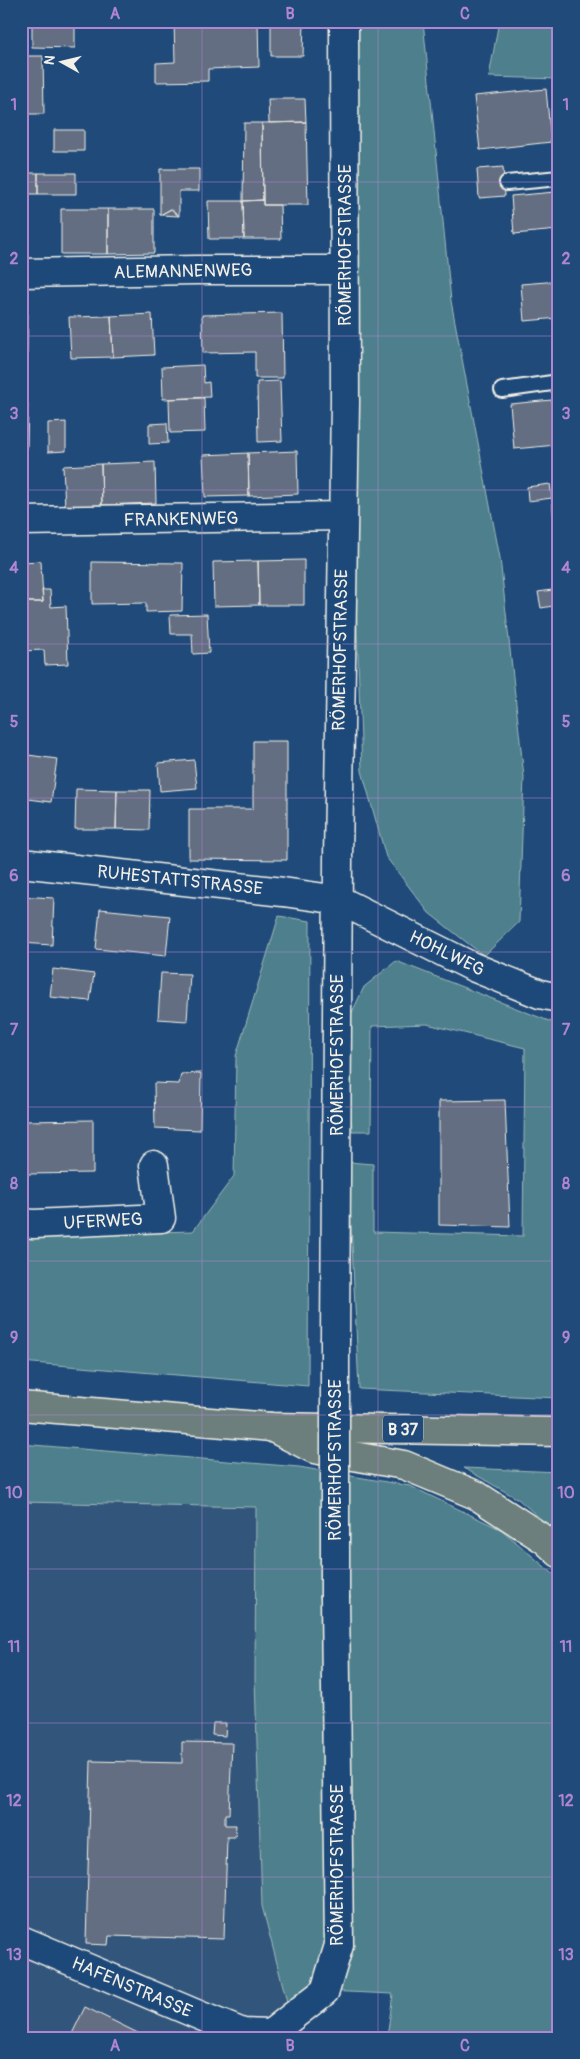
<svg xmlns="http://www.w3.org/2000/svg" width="580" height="2059" viewBox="0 0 580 2059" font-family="Pangolin,sans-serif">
	<rect width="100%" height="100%" fill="#1f4a7a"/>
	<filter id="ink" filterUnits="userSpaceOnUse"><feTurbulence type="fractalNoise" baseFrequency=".02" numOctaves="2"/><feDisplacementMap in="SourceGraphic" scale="10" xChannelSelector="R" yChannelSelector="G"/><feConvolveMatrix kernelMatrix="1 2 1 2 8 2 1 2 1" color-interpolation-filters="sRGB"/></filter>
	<g filter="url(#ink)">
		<path fill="#33557c" d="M 21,1467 L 283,1493 L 296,1982 L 288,2038 L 21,2038 Z"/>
		<path fill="#4e808c" stroke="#a1b8ba" d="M 353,21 L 423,21 L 451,301 L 500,558 L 524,777 L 519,922 L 484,956 L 429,913 L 386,857 L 362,771 L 353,517 Z
			M 499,21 L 559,21 L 559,79 L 489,77 Z
			M 279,916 L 310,921 L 308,1386 L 21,1362 L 21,1233 L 55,1235 L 193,1231 L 234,1176 L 236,1056 Z
			M 396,961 L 559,1025 L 559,1398 L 359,1389 L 348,1162 L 373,1164 L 373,1232 L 523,1236 L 525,1048 L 427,1024 L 372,1026 L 371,1131 L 352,1131 L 347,1023 L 364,987 Z
			M 21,1444 L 299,1467 L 410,1486 L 502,1530 L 559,1579 L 559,2038 L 387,2038 L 393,1994 L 325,1991 L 291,2017 L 262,1906 L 255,1678 L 256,1507 L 21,1502 Z
			M 464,1468 L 559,1472 L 559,1535 L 518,1499 Z"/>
		<path fill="#636e82" stroke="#f4f1e8" d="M 32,21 L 75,21 L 75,48 L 32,47 Z
			M 174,21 L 258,21 L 259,67 L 208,69 L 208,81 L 156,82 L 156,63 L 175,62 Z
			M 271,21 L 304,21 L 303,56 L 271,56 Z
			M 21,56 L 43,56 L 44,114 L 21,114 Z
			M 546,89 L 551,142 L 480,150 L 474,96 Z
			M 268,99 L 305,99 L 306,122 L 269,123 Z
			M 306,122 L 308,205 L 263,205 L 262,123 Z
			M 244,123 L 262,123 L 263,200 L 243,201 Z
			M 54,130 L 84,130 L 84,151 L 54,151 Z
			M 503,167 L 505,196 L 479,198 L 477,169 Z
			M 160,169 L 199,169 L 199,191 L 179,191 L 179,216 L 171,209 L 160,215 Z
			M 22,173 L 38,173 L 38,194 L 22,194 Z
			M 38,173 L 76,173 L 76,194 L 38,194 Z
			M 555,192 L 558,230 L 514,234 L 511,196 Z
			M 263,200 L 263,205 L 280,205 L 281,239 L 244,239 L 243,201 Z
			M 208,201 L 243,201 L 244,239 L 209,239 Z
			M 61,209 L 108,209 L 108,254 L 61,254 Z
			M 108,209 L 154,209 L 154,253 L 108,254 Z
			M 171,209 L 179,216 L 160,215 Z
			M 21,213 L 29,213 L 27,256 L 21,256 Z
			M 559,281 L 559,318 L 524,321 L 521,284 Z
			M 282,313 L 283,378 L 255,378 L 255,352 L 203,353 L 202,315 Z
			M 21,314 L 28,314 L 27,360 L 21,360 Z
			M 152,314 L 154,355 L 113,357 L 111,316 Z
			M 111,316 L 113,357 L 71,358 L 69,317 Z
			M 203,365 L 204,383 L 209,382 L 210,397 L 163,399 L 162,367 Z
			M 280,381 L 282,441 L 258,442 L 257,382 Z
			M 204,398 L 205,432 L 170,433 L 169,399 Z
			M 552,400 L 556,445 L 514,449 L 510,404 Z
			M 21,403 L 28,403 L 27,449 L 21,449 Z
			M 66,422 L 66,451 L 48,452 L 48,423 Z
			M 167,423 L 168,443 L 149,444 L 149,424 Z
			M 297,451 L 298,494 L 249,496 L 248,453 Z
			M 248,453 L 249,496 L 205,497 L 203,455 Z
			M 155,462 L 156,503 L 102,505 L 101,464 Z
			M 101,464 L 102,505 L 65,507 L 63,466 Z
			M 550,484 L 552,498 L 528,501 L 527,487 Z
			M 559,497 L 559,535 L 555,536 L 552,498 Z
			M 304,560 L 304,605 L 259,605 L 258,561 Z
			M 41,561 L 43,602 L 21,602 L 21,562 Z
			M 258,561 L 259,605 L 214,606 L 213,562 Z
			M 92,562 L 183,563 L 182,611 L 146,612 L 146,603 L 92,604 Z
			M 559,589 L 559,605 L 541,608 L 538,592 Z
			M 42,590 L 50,590 L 51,607 L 66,606 L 68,664 L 45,665 L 44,650 L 21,651 L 21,602 L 43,602 Z
			M 207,614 L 209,653 L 193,654 L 192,634 L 171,634 L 170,615 Z
			M 253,741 L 287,741 L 287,860 L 189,859 L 189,809 L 253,809 Z
			M 21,754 L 57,759 L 51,802 L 21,798 Z
			M 194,760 L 197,788 L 160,791 L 158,763 Z
			M 76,789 L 117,790 L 116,829 L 75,829 Z
			M 117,790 L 150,790 L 149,830 L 116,829 Z
			M 21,896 L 54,898 L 52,945 L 21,943 Z
			M 100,909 L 170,916 L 166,956 L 96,949 Z
			M 53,969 L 94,974 L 90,1001 L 50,997 Z
			M 161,973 L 190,974 L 187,1021 L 158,1019 Z
			M 201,1073 L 200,1130 L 155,1128 L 154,1083 L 179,1084 L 181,1074 Z
			M 505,1100 L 510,1227 L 439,1225 L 439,1101 Z
			M 93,1120 L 93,1173 L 26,1174 L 25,1121 Z
			M 213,1723 L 226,1723 L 225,1736 L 212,1735 Z
			M 182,1742 L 232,1743 L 229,1814 L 225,1814 L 225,1825 L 236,1825 L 235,1837 L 227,1837 L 224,1939 L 109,1936 L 108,1945 L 86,1944 L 91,1761 L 182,1763 Z
			M 85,2007 L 148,2038 L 70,2038 Z"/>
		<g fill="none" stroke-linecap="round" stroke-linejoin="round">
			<g stroke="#f4f1e8" stroke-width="18">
				<path id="service" d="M 507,183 L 559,178
					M 502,390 L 559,382"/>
			</g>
			<g stroke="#f4f1e8" stroke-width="31">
				<path id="minor" d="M 21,273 L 196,270 L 345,270
					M 21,521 L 342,516
					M 21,863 L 283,892 L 339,900 L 473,967 L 540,994 L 559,998
					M 21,1223 L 34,1224 L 161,1218 L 154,1165
					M 335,1338 L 338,859 L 345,402 L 344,21
					M 21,1940 L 201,2016 L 243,2033 L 270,2034 L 325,1991 L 339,1945 L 335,1598"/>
			</g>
			<g stroke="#f4f1e8" stroke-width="31">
				<path id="primary" d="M 21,1406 L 271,1427 L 559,1432"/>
			</g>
			<g stroke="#f4f1e8" stroke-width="31">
				<path id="trunk" d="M 271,1427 L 314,1449 L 404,1465 L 476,1495 L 545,1540 L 559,1553"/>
			</g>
			<use href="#service" stroke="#1f4a7a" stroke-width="14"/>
			<use href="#minor" stroke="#1f4a7a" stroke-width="28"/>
			<use href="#primary" stroke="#6c7f7c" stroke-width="28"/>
			<use href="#trunk" stroke="#6c7f7c" stroke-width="28"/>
			<g stroke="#f4f1e8" stroke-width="31" stroke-linecap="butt">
				<path id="minor-bridge" d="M 335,1338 L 335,1598"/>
			</g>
			<use href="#minor-bridge" stroke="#1f4a7a" stroke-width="28"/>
		</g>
	</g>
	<path fill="none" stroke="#b185d1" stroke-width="1" stroke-opacity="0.55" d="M 202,21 L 202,2038M 378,21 L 378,2038M 21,182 L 559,182M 21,336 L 559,336M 21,490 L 559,490M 21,644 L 559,644M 21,798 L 559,798M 21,952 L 559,952M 21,1107 L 559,1107M 21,1261 L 559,1261M 21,1415 L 559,1415M 21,1569 L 559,1569M 21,1723 L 559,1723M 21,1877 L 559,1877"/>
	<g text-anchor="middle" stroke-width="4.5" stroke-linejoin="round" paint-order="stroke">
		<rect fill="#1f4a7a" stroke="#b4bfc7" stroke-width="1" x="383" y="1415.5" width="40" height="27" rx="4"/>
		<g font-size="16" font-weight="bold" fill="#f4f1e8">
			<text x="403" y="1435">B 37</text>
		</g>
		<g font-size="18" fill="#f4f1e8" stroke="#1f4a7a">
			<text transform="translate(345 245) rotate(-90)" y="6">RÖMERHOFSTRASSE</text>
			<text transform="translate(183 271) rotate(-1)" y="6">ALEMANNENWEG</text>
			<text transform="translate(181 519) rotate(-1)" y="6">FRANKENWEG</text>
			<text transform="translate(340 650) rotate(-89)" y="6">RÖMERHOFSTRASSE</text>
			<text transform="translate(180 880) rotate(6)" y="6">RUHESTATTSTRASSE</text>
			<text transform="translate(447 953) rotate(26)" y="6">HOHLWEG</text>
			<text transform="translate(337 1055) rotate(-90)" y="6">RÖMERHOFSTRASSE</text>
			<text transform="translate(103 1221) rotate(-3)" y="6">UFERWEG</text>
			<text transform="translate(335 1460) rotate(-90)" y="6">RÖMERHOFSTRASSE</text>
			<text transform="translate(337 1865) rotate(-90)" y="6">RÖMERHOFSTRASSE</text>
			<text transform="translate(132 1987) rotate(23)" y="6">HAFENSTRASSE</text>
		</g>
	</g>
	<rect width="580" height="2059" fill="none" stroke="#1f4a7a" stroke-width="55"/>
	<g transform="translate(62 62) rotate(278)" stroke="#1f4a7a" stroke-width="4" paint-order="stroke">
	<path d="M0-4L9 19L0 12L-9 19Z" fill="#f4f1e8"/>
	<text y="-8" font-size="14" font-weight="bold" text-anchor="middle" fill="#f4f1e8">N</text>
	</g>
	<rect x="28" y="28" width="524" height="2004" fill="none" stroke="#b185d1" stroke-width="2"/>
	<g font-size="16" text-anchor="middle" font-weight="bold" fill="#b185d1">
		<text x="115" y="19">A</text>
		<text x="290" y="19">B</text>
		<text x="465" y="19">C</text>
		<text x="14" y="110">1</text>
		<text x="566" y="110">1</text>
		<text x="14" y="264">2</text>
		<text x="566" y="264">2</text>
		<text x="14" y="419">3</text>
		<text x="566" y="419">3</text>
		<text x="14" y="573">4</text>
		<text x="566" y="573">4</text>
		<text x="14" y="727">5</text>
		<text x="566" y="727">5</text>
		<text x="14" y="881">6</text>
		<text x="566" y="881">6</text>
		<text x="14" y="1035">7</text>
		<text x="566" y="1035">7</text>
		<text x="14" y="1189">8</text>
		<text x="566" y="1189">8</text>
		<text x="14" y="1343">9</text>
		<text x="566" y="1343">9</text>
		<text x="14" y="1498">10</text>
		<text x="566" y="1498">10</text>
		<text x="14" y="1652">11</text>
		<text x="566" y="1652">11</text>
		<text x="14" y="1806">12</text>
		<text x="566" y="1806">12</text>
		<text x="14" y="1960">13</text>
		<text x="566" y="1960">13</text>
		<text x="115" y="2051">A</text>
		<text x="290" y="2051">B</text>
		<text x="465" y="2051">C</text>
	</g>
</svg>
